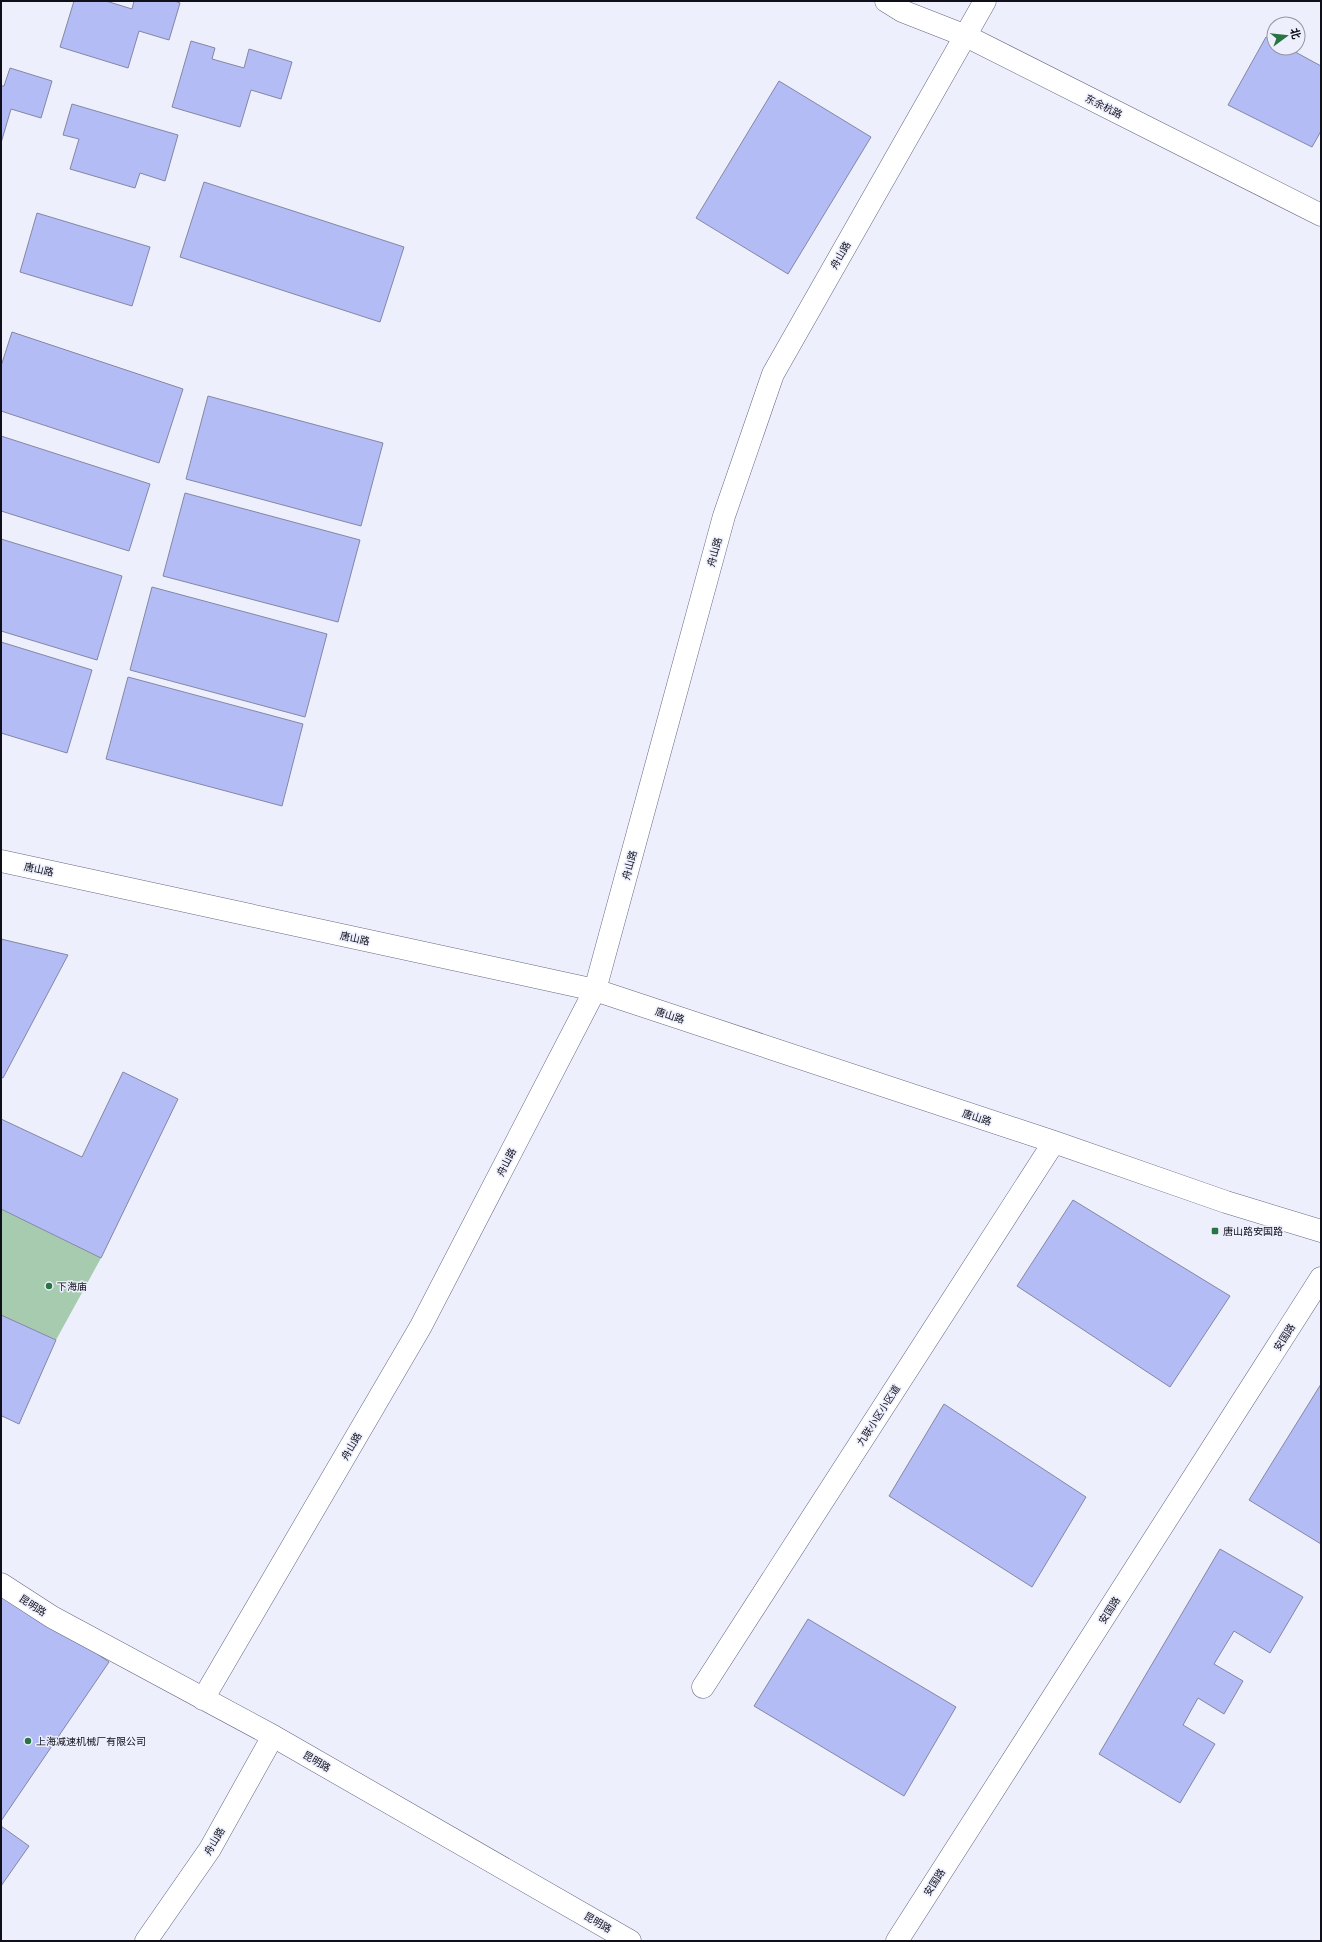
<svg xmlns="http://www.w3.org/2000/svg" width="1322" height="1942" viewBox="0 0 1322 1942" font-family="Ubuntu,'Noto Sans SC',sans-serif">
	<rect width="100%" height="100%" fill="#edeffc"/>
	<path fill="#a7cbaf" d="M 1,1209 L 101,1258 L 56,1340 L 1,1315 Z"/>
	<path fill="#b4bcf6" stroke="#8387a4" d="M 74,1 L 106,1 L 132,9 L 134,1 L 175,1 L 180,3 L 169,40 L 139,31 L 128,68 L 60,47 Z
		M 1266,37 L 1274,41 L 1274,48 L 1288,48 L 1321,66 L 1321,131 L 1312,147 L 1228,105 Z
		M 191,41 L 215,48 L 212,59 L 244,68 L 249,49 L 292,62 L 281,99 L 251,90 L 240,127 L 172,107 Z
		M 10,68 L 52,81 L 41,118 L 11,109 L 1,143 L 1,86 L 4,86 Z
		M 779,81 L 871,137 L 788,274 L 696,218 Z
		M 72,104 L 178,135 L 165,181 L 140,173 L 135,188 L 70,169 L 79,139 L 63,135 Z
		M 204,182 L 404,247 L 380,322 L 180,257 Z
		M 37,213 L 150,247 L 132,306 L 20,272 Z
		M 12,332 L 183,389 L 159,463 L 1,411 L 1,366 Z
		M 208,396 L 383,443 L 361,526 L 186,479 Z
		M 1,436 L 150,484 L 129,551 L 1,511 Z
		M 185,493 L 360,540 L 338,622 L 163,576 Z
		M 1,539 L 122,576 L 97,660 L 1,631 Z
		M 152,587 L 327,634 L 305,717 L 130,670 Z
		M 1,642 L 92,670 L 67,753 L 1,733 Z
		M 128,677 L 303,724 L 282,806 L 106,759 Z
		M 1,939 L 68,955 L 3,1078 L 1,1077 Z
		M 123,1072 L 178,1099 L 101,1258 L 1,1209 L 1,1119 L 82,1157 Z
		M 1073,1200 L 1230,1296 L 1170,1387 L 1017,1286 Z
		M 1,1315 L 56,1340 L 19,1424 L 2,1416 L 1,1419 Z
		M 1321,1384 L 1321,1544 L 1249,1500 Z
		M 944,1404 L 1086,1497 L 1032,1587 L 889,1496 Z
		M 1220,1549 L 1303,1597 L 1270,1653 L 1234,1631 L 1214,1664 L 1243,1681 L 1224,1714 L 1198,1698 L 1183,1725 L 1215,1744 L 1180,1803 L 1099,1754 Z
		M 1,1587 L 109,1662 L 1,1821 Z
		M 808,1619 L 956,1707 L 904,1796 L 754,1706 Z
		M 1,1826 L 29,1846 L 1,1886 Z"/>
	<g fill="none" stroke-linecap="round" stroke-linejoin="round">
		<g stroke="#636783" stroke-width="23">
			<path id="minor" d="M 886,1 L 902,11 L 966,36 L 1321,215
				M 1,861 L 595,990 L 1054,1142 L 1226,1202 L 1321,1231
				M 1,1584 L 52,1617 L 273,1736 L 630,1941
				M 703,1687 L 1054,1142
				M 203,1699 L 421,1326 L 595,990 L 724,516 L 773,374 L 985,1
				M 146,1941 L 210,1849 L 273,1736
				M 897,1941 L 1321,1278"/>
		</g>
		<use href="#minor" stroke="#fff" stroke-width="22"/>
	</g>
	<g fill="#287443" stroke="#edeffc" stroke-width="1.5">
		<rect x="1211" y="1227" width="8" height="8" rx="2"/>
		<circle cx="49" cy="1286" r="4"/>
		<circle cx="28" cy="1741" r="4"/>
	</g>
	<g text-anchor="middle" stroke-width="3" stroke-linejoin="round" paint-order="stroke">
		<g font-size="10" fill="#0e0f19" stroke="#edeffc">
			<text transform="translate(1104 106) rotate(27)" y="4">东余杭路</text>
			<text transform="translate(840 255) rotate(-60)" y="4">舟山路</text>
			<text transform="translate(714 552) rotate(-75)" y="4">舟山路</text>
			<text transform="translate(629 865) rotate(-75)" y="4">舟山路</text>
			<text transform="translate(39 869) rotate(12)" y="4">唐山路</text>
			<text transform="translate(355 938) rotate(12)" y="4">唐山路</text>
			<text transform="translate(670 1015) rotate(18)" y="4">唐山路</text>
			<text transform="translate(977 1117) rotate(18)" y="4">唐山路</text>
			<text transform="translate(506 1162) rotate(-63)" y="4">舟山路</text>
			<text transform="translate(1284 1337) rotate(-57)" y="4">安国路</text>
			<text transform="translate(878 1415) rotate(-57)" y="4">九联小区小区道</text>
			<text transform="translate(351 1446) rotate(-60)" y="4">舟山路</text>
			<text transform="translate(33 1605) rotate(33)" y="4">昆明路</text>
			<text transform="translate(1109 1610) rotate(-57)" y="4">安国路</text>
			<text transform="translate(317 1761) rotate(30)" y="4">昆明路</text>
			<text transform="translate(214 1841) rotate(-59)" y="4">舟山路</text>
			<text transform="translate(934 1882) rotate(-57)" y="4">安国路</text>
			<text transform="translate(598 1922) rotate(30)" y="4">昆明路</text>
		</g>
		<g font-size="10" fill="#0e0f19" stroke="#edeffc" text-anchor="start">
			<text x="1223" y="1235">唐山路安国路</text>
			<text x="57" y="1290">下海庙</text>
			<text x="36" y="1745">上海减速机械厂有限公司</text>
		</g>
	</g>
	<rect width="1322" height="1942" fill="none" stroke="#0e0f19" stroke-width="4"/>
	<g transform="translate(1286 36) rotate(75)"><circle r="19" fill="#edeffc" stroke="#9495a1"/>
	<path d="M0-3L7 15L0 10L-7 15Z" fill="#287443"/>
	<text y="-6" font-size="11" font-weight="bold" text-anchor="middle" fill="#0e0f19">北</text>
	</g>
</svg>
